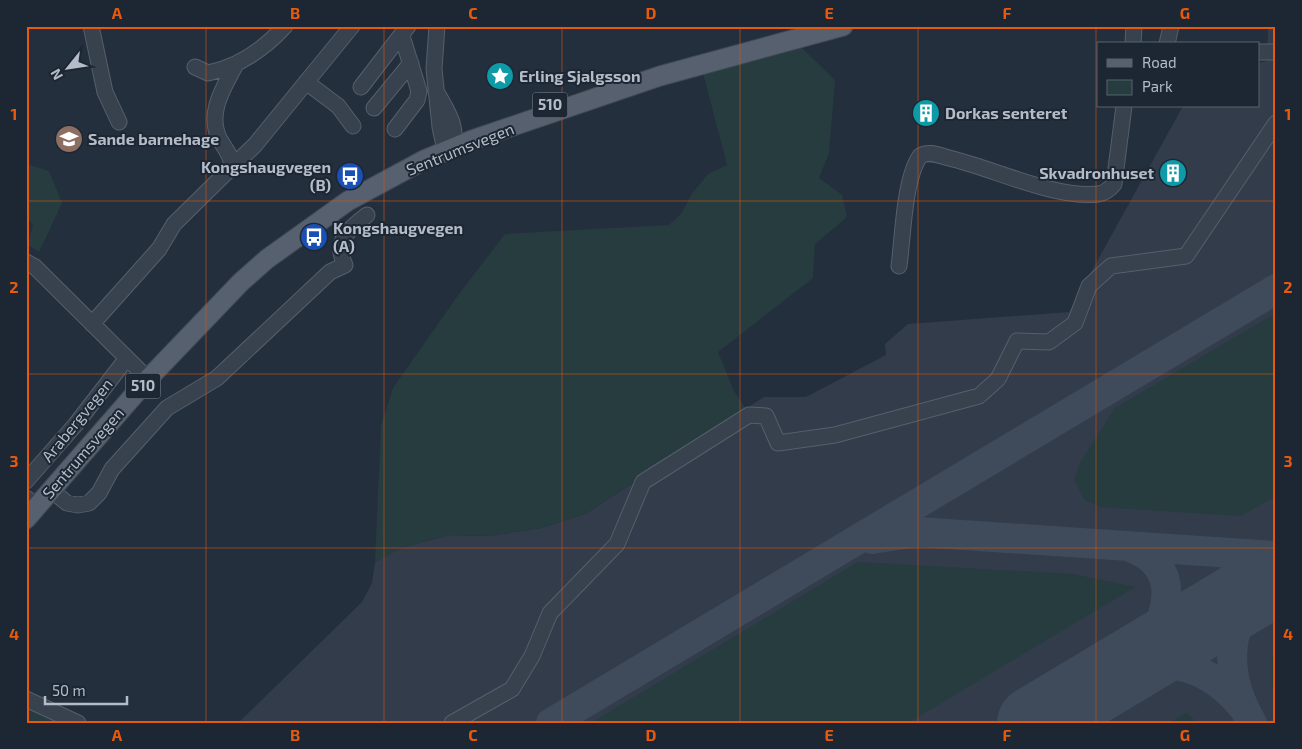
<svg xmlns="http://www.w3.org/2000/svg" width="1302" height="749" viewBox="0 0 1302 749" font-family="'Exo 2',sans-serif">
	<rect width="100%" height="100%" fill="#242f3e"/>
	<path fill="#323c4b" d="M 1268,26 L 1276,26 L 1276,723 L 238,723 L 362,602 L 372,583 L 375,562 L 401,548 L 449,535 L 489,536 L 541,528 L 585,514 L 639,479 L 649,466 L 696,441 L 764,397 L 806,397 L 886,355 L 885,344 L 908,324 L 1069,312 L 1183,106 L 1258,106 L 1258,63 L 1267,61 Z"/>
	<path fill="#263c3f" d="M 802,48 L 835,80 L 829,153 L 819,178 L 842,195 L 847,217 L 815,244 L 813,278 L 718,352 L 734,391 L 746,409 L 696,441 L 649,466 L 639,479 L 585,514 L 541,528 L 489,536 L 449,535 L 401,548 L 375,562 L 381,426 L 393,388 L 459,294 L 505,234 L 669,225 L 682,213 L 691,195 L 708,174 L 727,165 L 703,73 L 753,57 Z
		M 26,164 L 49,171 L 62,203 L 39,252 L 28,245 L 33,225 L 26,215 Z
		M 1276,313 L 1276,496 L 1241,516 L 1100,507 L 1085,500 L 1074,480 L 1081,461 L 1115,408 Z
		M 858,562 L 1073,574 L 1135,587 L 908,723 L 591,723 Z
		M 1276,654 L 1276,692 L 1272,685 L 1272,656 Z
		M 26,703 L 71,723 L 26,723 Z
		M 1187,713 L 1197,723 L 1169,723 L 1186,713 Z"/>
	<g fill="none" stroke-linecap="round" stroke-linejoin="round">
		<path stroke="#3f4a5a" stroke-width="30" d="M 872,539 L 918,532 L 1276,556
			M 1127,546 C 1185,565 1168,615 1145,656
			M 1118,673 C 1164,651 1211,668 1242,706
			M 551,723 L 1276,289
			M 1252,723 C 1222,672 1223,615 1276,578"/>
		<path stroke="#3f4a5a" stroke-width="74" d="M 1034,723 L 1276,578"/>
		<g stroke="#565f6c" stroke-width="17">
			<path id="minor" d="M 91,26 L 105,92 L 119,122
				M 1133,44 L 1134,26
				M 1167,44 L 1171,26
				M 1258,52 L 1276,52
				M 195,67 L 208,73 C 238,67 265,48 285,26
				M 306,82 L 338,106 L 353,126
				M 361,87 L 408,26
				M 436,91 C 447,111 459,126 452,149 L 443,141 L 440,127 L 434,69 L 437,26
				M 374,108 L 411,63
				M 395,129 L 417,100 L 419,91 L 402,36
				M 232,167 L 255,145 L 352,26
				M 26,262 L 35,267 L 148,379
				M 899,266 C 903,237 904,179 920,156 C 929,150 940,156 949,158 C 992,168 1055,199 1098,194 C 1105,193 1110,189 1114,184 L 1124,106
				M 92,324 L 159,249 L 174,224 L 232,167 C 232,155 224,148 219,138 C 207,112 224,87 236,64
				M 26,481 L 76,424 L 127,358
				M 51,490 L 67,503 L 78,505 L 89,503 L 99,493 L 112,469 L 167,408 L 217,378 L 330,272 L 345,265 C 333,241 349,229 367,215
				M 26,498 L 37,506
				M 26,699 L 78,723
				M 452,723 L 512,689 L 532,656 L 550,613 L 617,544 L 643,482 L 749,415 L 766,416 L 778,443 L 835,435 L 979,396 L 998,379 L 1017,341 L 1049,342 L 1075,323 L 1089,286 L 1111,266 L 1186,256 L 1276,123"/>
		</g>
		<g stroke="#414a57" stroke-width="21">
			<path id="major" d="M 26,519 L 148,379 L 241,282 L 267,259 L 348,201 L 424,160 L 472,140 L 660,76 L 843,26"/>
		</g>
		<use href="#minor" stroke="#38414e" stroke-width="15"/>
		<use href="#major" stroke="#56606e" stroke-width="19"/>
	</g>
	<path fill="none" stroke="#e8590c" stroke-width="1" stroke-opacity="0.55" d="M 206,26 L 206,723M 384,26 L 384,723M 562,26 L 562,723M 740,26 L 740,723M 918,26 L 918,723M 1096,26 L 1096,723M 26,201 L 1276,201M 26,374 L 1276,374M 26,548 L 1276,548"/>
	<defs>
		<g id="sight-disc" transform="scale(1.4375)"><circle r="9.5" fill="#0f9aa8" stroke="#1d2633"/><path d="M0-6L1.8-2.2L6-1.7L2.9 1.2L3.7 5.4L0 3.3L-3.7 5.4L-2.9 1.2L-6-1.7L-1.8-2.2Z" fill="#fff"/></g>
		<g id="building-disc" transform="scale(1.4375)"><circle r="9.5" fill="#0f9aa8" stroke="#1d2633"/><path d="M-4-6H4V6H1V3H-1V6H-4ZM-2.5-4.3h1.7v1.8h-1.7ZM.8-4.3h1.7v1.8H.8ZM-2.5-1h1.7V.8h-1.7ZM.8-1h1.7V.8H.8Z" fill="#fff"/></g>
		<g id="school-disc" transform="scale(1.4375)"><circle r="9.5" fill="#8d6e63" stroke="#1d2633"/><path d="M0-5L7-2L0 1L-7-2ZM-4 1L0 2.5L4 1V4Q0 6-4 4Z" fill="#fff"/></g>
		<g id="bus-disc" transform="scale(1.4375)"><circle r="9.5" fill="#1a4fb4" stroke="#1d2633"/><path d="M-5-6H5V4H4V6H2V4H-2V6H-4V4H-5ZM-3.5-4V0h7V-4ZM-3.5 1.2v1.5H-2V1.2ZM2 1.2v1.5H3.5V1.2Z" fill="#fff"/></g>
	</defs>
	<g fill-rule="evenodd">
		<use href="#sight-disc" x="500" y="76"/>
		<use href="#building-disc" x="926" y="113"/>
		<use href="#school-disc" x="69" y="139"/>
		<use href="#building-disc" x="1173" y="173"/>
		<use href="#bus-disc" x="350" y="176"/>
		<use href="#bus-disc" x="314" y="237"/>
	</g>
	<g text-anchor="middle" stroke-width="4" stroke-linejoin="round" paint-order="stroke">
		<g fill="#1d2633" stroke="#878f9c" stroke-width="1">
			<rect x="532.5" y="92.5" width="35" height="25" rx="4"/>
			<rect x="125.5" y="373.5" width="35" height="25" rx="4"/>
		</g>
		<g font-size="15" font-weight="bold" fill="#b4bcc9">
			<text x="550" y="110">510</text>
			<text x="143" y="391">510</text>
		</g>
		<g font-size="16" font-weight="bold" fill="#b4bcc9" stroke="#1d2633" text-anchor="start">
			<text x="519" y="82">Erling Sjalgsson</text>
			<text x="945" y="119">Dorkas senteret</text>
			<text x="88" y="145">Sande barnehage</text>
			<text x="331" y="173" text-anchor="end">Kongshaugvegen<tspan x="331" dy="18">(B)</tspan></text>
			<text x="1154" y="179" text-anchor="end">Skvadronhuset</text>
			<text x="333" y="234">Kongshaugvegen<tspan x="333" dy="18">(A)</tspan></text>
		</g>
		<g font-size="16" fill="#b4bcc9" stroke="#1d2633">
			<text transform="translate(460 149) rotate(-22)" y="6">Sentrumsvegen</text>
			<text transform="translate(77 420) rotate(-51)" y="6">Arabergvegen</text>
			<text transform="translate(83 453) rotate(-49)" y="6">Sentrumsvegen</text>
		</g>
	</g>
	<rect width="1302" height="749" fill="none" stroke="#1d2633" stroke-width="55"/>
	<rect x="1097" y="42" width="162" height="65" fill="#1d2633" stroke="#59626f"/>
	<rect x="1107" y="59" width="25" height="8" fill="#56606e" stroke="#59626f"/>
	<text x="1142" y="68" font-size="15" fill="#b4bcc9">Road</text>
	<rect x="1107" y="80" width="25" height="15" fill="#263c3f" stroke="#59626f"/>
	<text x="1142" y="92" font-size="15" fill="#b4bcc9">Park</text>
	<g transform="translate(68 68) rotate(240)" stroke="#1d2633" stroke-width="4" paint-order="stroke">
	<path d="M0-4L9 19L0 12L-9 19Z" fill="#b4bcc9"/>
	<text y="-8" font-size="14" font-weight="bold" text-anchor="middle" fill="#b4bcc9">N</text>
	</g>
	<path d="M45 696v8h82v-8" fill="none" stroke="#b4bcc9" stroke-width="2.5"/>
	<text x="52" y="696" font-size="15" fill="#b4bcc9" stroke="#1d2633" stroke-width="4" paint-order="stroke">50 m</text>
	<rect x="28" y="28" width="1246" height="694" fill="none" stroke="#e8590c" stroke-width="2"/>
	<g font-size="16" text-anchor="middle" font-weight="bold" fill="#e8590c">
		<text x="117" y="19">A</text>
		<text x="295" y="19">B</text>
		<text x="473" y="19">C</text>
		<text x="651" y="19">D</text>
		<text x="829" y="19">E</text>
		<text x="1007" y="19">F</text>
		<text x="1185" y="19">G</text>
		<text x="14" y="120">1</text>
		<text x="1288" y="120">1</text>
		<text x="14" y="293">2</text>
		<text x="1288" y="293">2</text>
		<text x="14" y="467">3</text>
		<text x="1288" y="467">3</text>
		<text x="14" y="640">4</text>
		<text x="1288" y="640">4</text>
		<text x="117" y="741">A</text>
		<text x="295" y="741">B</text>
		<text x="473" y="741">C</text>
		<text x="651" y="741">D</text>
		<text x="829" y="741">E</text>
		<text x="1007" y="741">F</text>
		<text x="1185" y="741">G</text>
	</g>
</svg>
